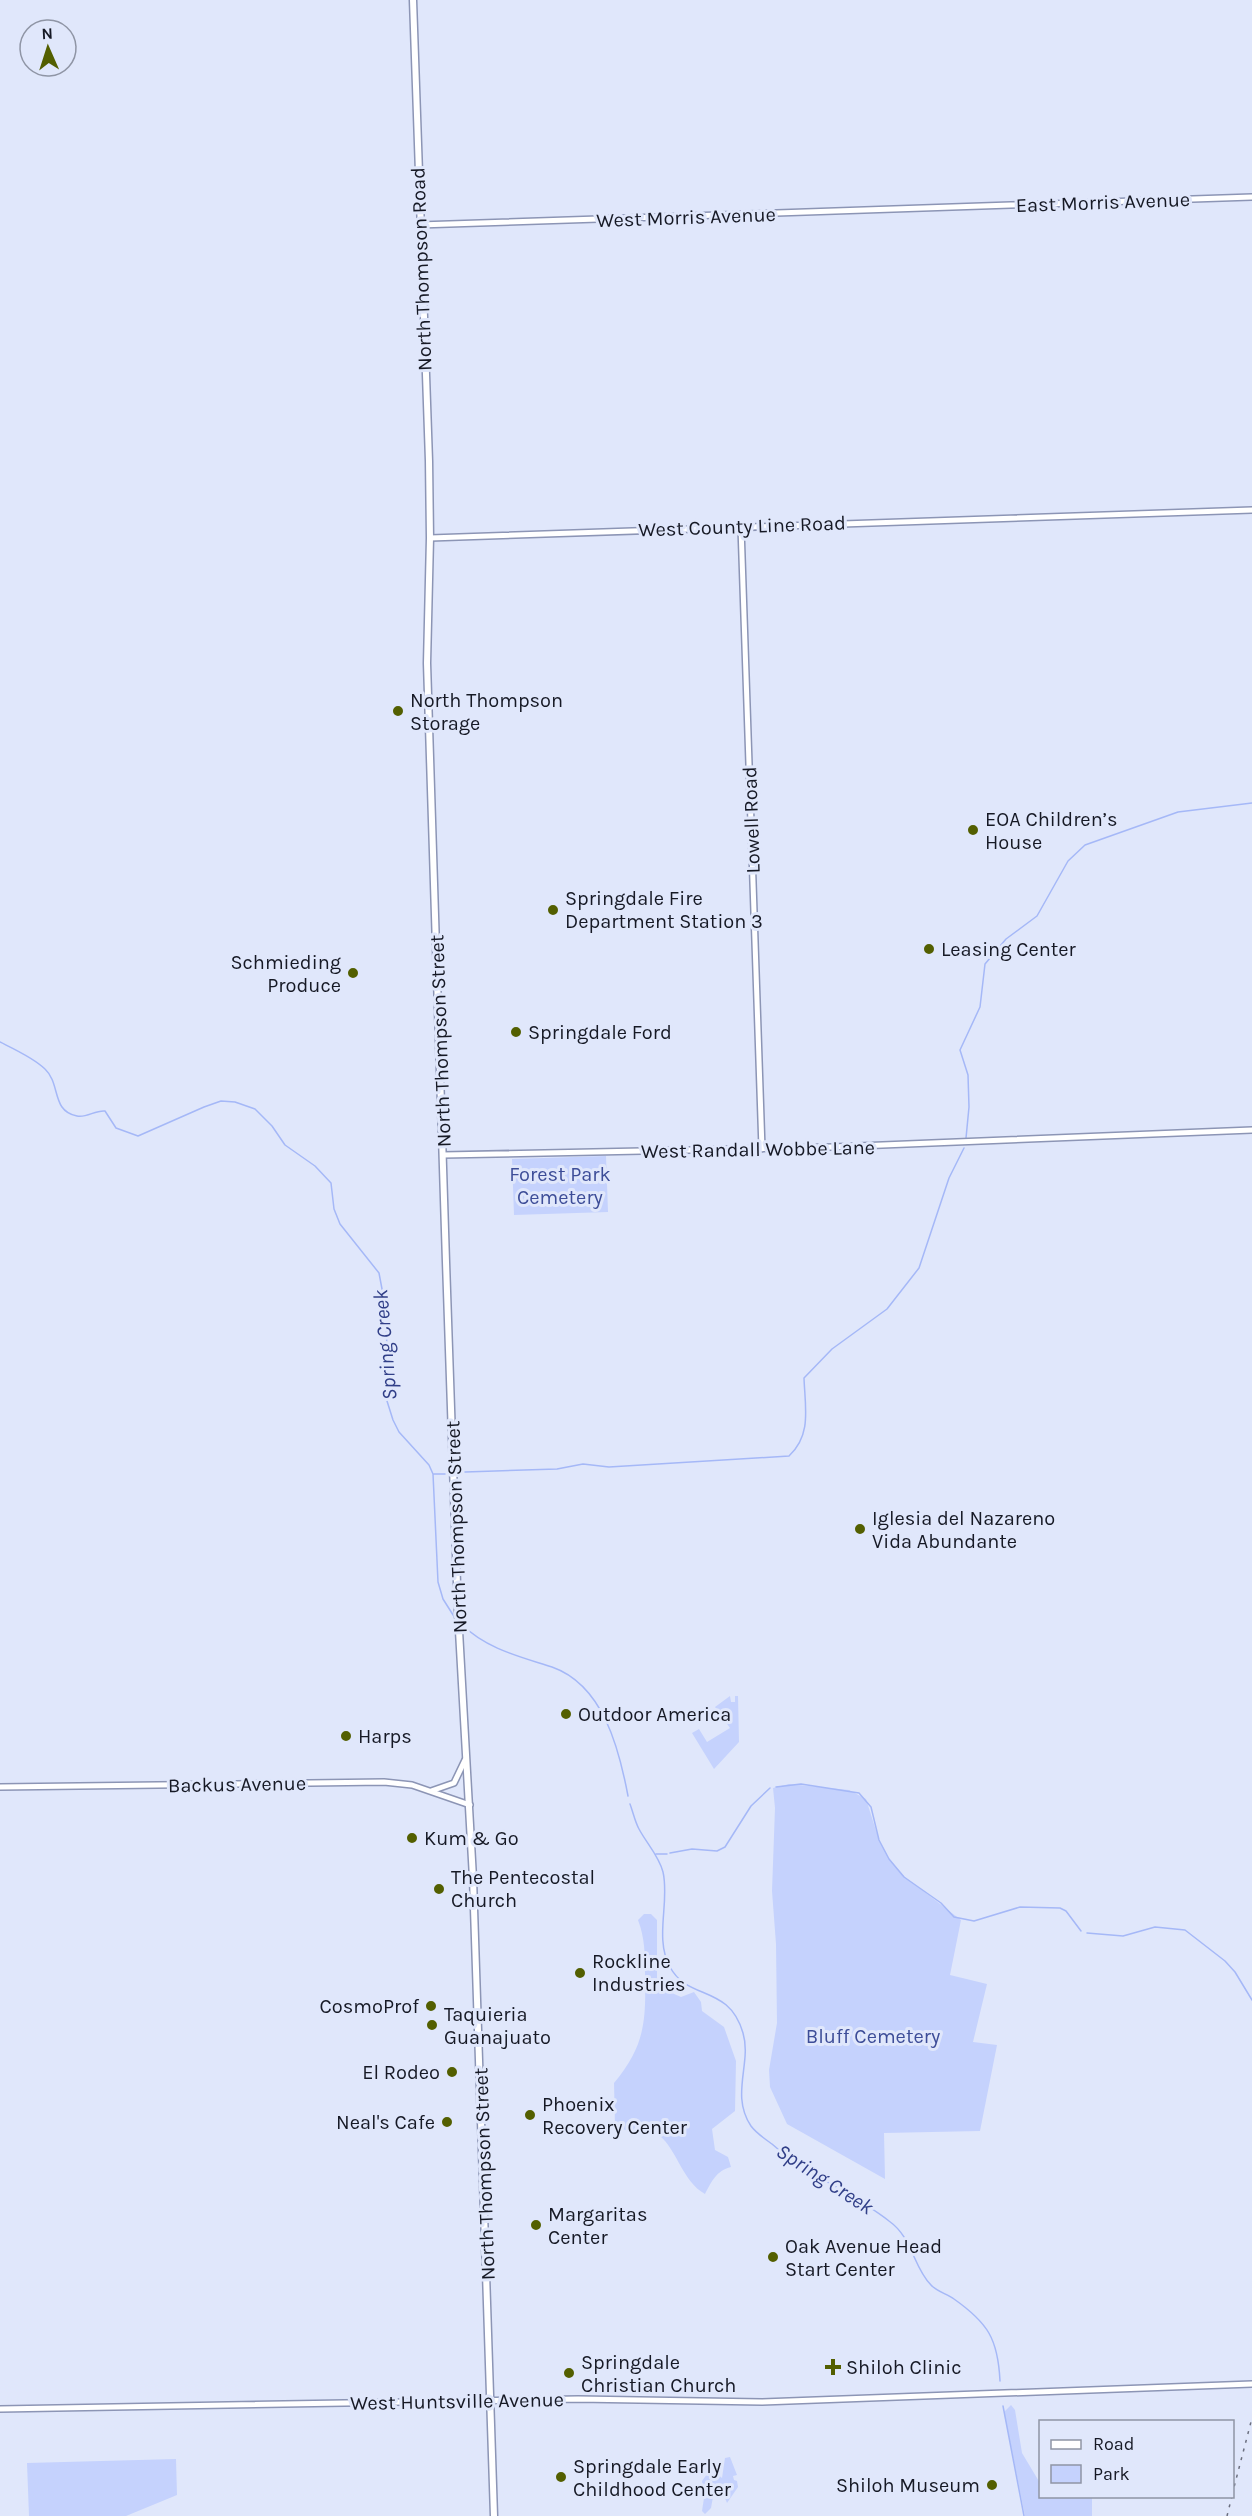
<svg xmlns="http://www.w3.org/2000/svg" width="1252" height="2516" viewBox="0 0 1252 2516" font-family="Karla,sans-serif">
	<rect width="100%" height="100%" fill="#e0e7fb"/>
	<path fill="#c5d2fd" d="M 606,1156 L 608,1212 L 514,1215 L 512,1159 Z
		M 730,1696 L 731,1702 L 735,1702 L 735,1696 L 738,1696 L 739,1742 L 714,1769 L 692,1733 L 699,1729 L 707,1742 L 730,1728 L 715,1707 Z
		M 789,1784 L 849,1790 L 866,1799 L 879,1840 L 889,1859 L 905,1877 L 961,1920 L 950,1975 L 987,1984 L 973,2042 L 997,2045 L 980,2131 L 884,2133 L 885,2179 L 787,2124 L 770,2087 L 769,2070 L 777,2023 L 776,1944 L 772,1891 L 775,1808 L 773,1788 Z
		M 644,1914 L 651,1914 L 657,1920 L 657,1978 L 663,1989 L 681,1997 L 694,1992 L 701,2002 L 702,2011 L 724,2027 L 736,2061 L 735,2111 L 712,2129 L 715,2150 L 728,2157 L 731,2167 C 716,2171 712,2181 705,2194 C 682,2181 678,2151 659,2135 C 647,2125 634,2138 615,2125 L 614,2083 C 645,2046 646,2021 645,1975 C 645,1955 645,1938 638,1920 Z
		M 1011,2405 L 1015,2410 L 1022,2453 L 1040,2483 L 1040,2496 L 1092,2497 L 1092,2516 L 1025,2516 L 1004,2412 Z
		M 730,2457 L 737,2475 L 733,2476 L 734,2480 L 737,2481 L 738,2487 L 727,2503 L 722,2491 L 713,2497 L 711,2508 L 705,2514 L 702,2511 L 704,2498 L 702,2481 L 707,2474 L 715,2472 L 722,2478 L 725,2458 Z
		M 176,2459 L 177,2495 L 126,2516 L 29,2516 L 27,2463 Z"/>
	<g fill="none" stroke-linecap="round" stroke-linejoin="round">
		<path stroke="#a5b8f7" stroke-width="1.5" d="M 0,1042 C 14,1049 34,1058 45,1069 C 61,1084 51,1111 77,1116 C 87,1118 95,1110 105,1111 L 116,1128 L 138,1136 L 204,1107 L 221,1101 L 235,1102 L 255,1109 L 272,1126 L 285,1145 L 315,1166 L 331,1183 L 334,1209 L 340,1224 L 379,1273 L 385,1305 L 387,1347 L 385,1380 L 387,1401 L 393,1420 L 399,1432 L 429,1465 L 433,1474 L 438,1582 L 443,1599 L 455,1618
			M 966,1138 L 969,1107 L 968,1075 L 960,1050 L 980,1007 L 985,964 L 1006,939 L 1037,916 L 1068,861 L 1085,845 L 1178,812 L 1252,803
			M 465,1472 L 557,1469 L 583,1464 L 609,1467 L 789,1456 C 812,1435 805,1407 804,1378 L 832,1349 L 887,1309 L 919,1268 L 949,1178 L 964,1148
			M 434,1474 L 445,1474
			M 461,1624 C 487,1649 518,1656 552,1667 C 603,1685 619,1748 628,1796
			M 776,1787 L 801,1784 L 859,1793 L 871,1807 L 879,1840 L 889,1859 L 904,1877 L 941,1903 L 954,1917 L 974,1921 L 1020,1907 L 1060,1908 L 1066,1911 L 1081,1931
			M 630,1804 C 633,1812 635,1822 639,1829 C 647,1844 659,1856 663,1872 C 670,1902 654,1938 670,1967 C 688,2001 729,1984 743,2033 C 752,2063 730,2095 751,2126 C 756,2133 765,2139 772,2144 C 808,2176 852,2192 889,2221 C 913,2238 913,2267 931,2285 C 936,2291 947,2294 954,2299 C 988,2323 998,2339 1000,2381
			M 670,1853 L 692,1849 L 717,1851 L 725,1847 L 751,1806 L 770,1788
			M 656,1854 L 667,1854
			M 1087,1933 L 1123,1936 L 1155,1927 L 1185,1930 L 1225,1961 L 1235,1972 L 1252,2000
			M 1003,2406 L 1024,2516"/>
		<g stroke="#8c95b5" stroke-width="8">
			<path id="secondary" d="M 419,225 L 1252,197
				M 741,527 L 762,1149
				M 430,538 L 1252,510
				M 443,1155 L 833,1147 L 1252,1130
				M 0,1787 L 384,1782 L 412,1785 L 470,1805
				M 431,1791 L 454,1783 L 465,1760
				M 0,2409 L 578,2399 L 762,2402 L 1252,2384"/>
		</g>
		<g stroke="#8c95b5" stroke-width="9">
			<path id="primary" d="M 413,0 L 429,461 L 430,538 L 427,663 L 446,1262 L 458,1613 L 473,1878 L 494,2516"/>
		</g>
		<use href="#secondary" stroke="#fff" stroke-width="5"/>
		<use href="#primary" stroke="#fff" stroke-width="6"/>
		<path stroke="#6b6f7f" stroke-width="1.5" stroke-dasharray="3 6" stroke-linecap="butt" d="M 1232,2495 L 1252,2418
			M 1227,2516 L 1232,2496"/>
	</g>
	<g fill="#535f00" stroke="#e0e7fb" stroke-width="2">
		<circle cx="398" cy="711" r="6"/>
		<circle cx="973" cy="830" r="6"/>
		<circle cx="553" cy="910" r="6"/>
		<circle cx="929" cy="949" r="6"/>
		<circle cx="353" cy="973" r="6"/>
		<circle cx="516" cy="1032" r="6"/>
		<circle cx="860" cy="1529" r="6"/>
		<circle cx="566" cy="1714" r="6"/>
		<circle cx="346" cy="1736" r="6"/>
		<circle cx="412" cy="1838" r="6"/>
		<circle cx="439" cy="1889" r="6"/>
		<circle cx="580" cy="1973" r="6"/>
		<circle cx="431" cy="2006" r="6"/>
		<circle cx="432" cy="2025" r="6"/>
		<circle cx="452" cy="2072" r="6"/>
		<circle cx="530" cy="2115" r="6"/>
		<circle cx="447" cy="2122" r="6"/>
		<circle cx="536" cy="2225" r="6"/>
		<circle cx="773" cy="2257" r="6"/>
		<path d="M830 2358h6v6h6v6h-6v6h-6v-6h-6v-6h6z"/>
		<circle cx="569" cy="2373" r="6"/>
		<circle cx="561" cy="2477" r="6"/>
		<circle cx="992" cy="2485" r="6"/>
	</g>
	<g text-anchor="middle" stroke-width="6" stroke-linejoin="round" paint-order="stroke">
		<g font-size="20" fill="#161925" stroke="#e0e7fb">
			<text transform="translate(1103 202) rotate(-2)" y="7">East Morris Avenue</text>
			<text transform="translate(686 217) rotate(-2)" y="7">West Morris Avenue</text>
			<text transform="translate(421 269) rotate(-92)" y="7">North Thompson Road</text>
			<text transform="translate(742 526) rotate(-2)" y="7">West County Line Road</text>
			<text transform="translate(751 820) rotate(-92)" y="7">Lowell Road</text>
			<text transform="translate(440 1041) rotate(-92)" y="7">North Thompson Street</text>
			<text transform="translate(758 1149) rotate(-1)" y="7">West Randall Wobbe Lane</text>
			<text transform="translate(456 1527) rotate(-92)" y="7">North Thompson Street</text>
			<text transform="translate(237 1784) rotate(-1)" y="7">Backus Avenue</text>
			<text transform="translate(484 2174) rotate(-92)" y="7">North Thompson Street</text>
			<text transform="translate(457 2401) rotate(-1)" y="7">West Huntsville Avenue</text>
		</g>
		<g font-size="20" fill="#161925" stroke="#e0e7fb" text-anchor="start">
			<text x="410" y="707">North Thompson<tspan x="410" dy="23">Storage</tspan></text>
			<text x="985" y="826">EOA Children’s<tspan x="985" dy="23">House</tspan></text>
			<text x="565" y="905">Springdale Fire<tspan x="565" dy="23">Department Station 3</tspan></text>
			<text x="941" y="956">Leasing Center</text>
			<text x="341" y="969" text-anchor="end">Schmieding<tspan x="341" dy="23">Produce</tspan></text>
			<text x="528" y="1039">Springdale Ford</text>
			<text x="872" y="1525">Iglesia del Nazareno<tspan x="872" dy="23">Vida Abundante</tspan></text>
			<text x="578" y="1721">Outdoor America</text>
			<text x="358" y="1743">Harps</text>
			<text x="424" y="1845">Kum &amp; Go</text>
			<text x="451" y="1884">The Pentecostal<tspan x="451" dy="23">Church</tspan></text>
			<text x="592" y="1968">Rockline<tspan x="592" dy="23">Industries</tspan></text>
			<text x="419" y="2013" text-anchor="end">CosmoProf</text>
			<text x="444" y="2021">Taquieria<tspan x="444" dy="23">Guanajuato</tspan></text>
			<text x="440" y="2079" text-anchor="end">El Rodeo</text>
			<text x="542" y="2111">Phoenix<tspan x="542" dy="23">Recovery Center</tspan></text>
			<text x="435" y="2129" text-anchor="end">Neal's Cafe</text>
			<text x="548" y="2221">Margaritas<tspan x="548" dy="23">Center</tspan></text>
			<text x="785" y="2253">Oak Avenue Head<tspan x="785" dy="23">Start Center</tspan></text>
			<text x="581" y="2369">Springdale<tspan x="581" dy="23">Christian Church</tspan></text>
			<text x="846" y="2374">Shiloh Clinic</text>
			<text x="573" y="2473">Springdale Early<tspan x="573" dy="23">Childhood Center</tspan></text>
			<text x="980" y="2492" text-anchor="end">Shiloh Museum</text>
		</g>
		<g font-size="20" fill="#3d4d98" stroke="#e0e7fb">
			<text x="560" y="1181">Forest Park<tspan x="560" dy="23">Cemetery</tspan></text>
			<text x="873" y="2043">Bluff Cemetery</text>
		</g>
		<g font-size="21" font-style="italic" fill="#313f88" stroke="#e0e7fb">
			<text transform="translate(385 1345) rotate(-95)" y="7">Spring Creek</text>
			<text transform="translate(825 2179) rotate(33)" y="7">Spring Creek</text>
		</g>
	</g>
	<rect x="1039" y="2420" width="195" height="78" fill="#e0e7fb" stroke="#8f95a5" stroke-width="1.5"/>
	<rect x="1051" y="2440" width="30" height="9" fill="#ffffff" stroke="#8f95a5" stroke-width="1.5"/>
	<text x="1093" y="2450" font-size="18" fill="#161925">Road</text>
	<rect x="1051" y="2465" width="30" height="18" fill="#c5d2fd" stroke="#8f95a5" stroke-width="1.5"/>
	<text x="1093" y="2480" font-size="18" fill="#161925">Park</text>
	<g transform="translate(48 48) rotate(357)"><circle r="28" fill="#e0e7fb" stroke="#8f95a5" stroke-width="1.5"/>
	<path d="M0-4.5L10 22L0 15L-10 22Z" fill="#535f00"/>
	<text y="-9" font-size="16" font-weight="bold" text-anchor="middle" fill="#161925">N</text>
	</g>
</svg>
